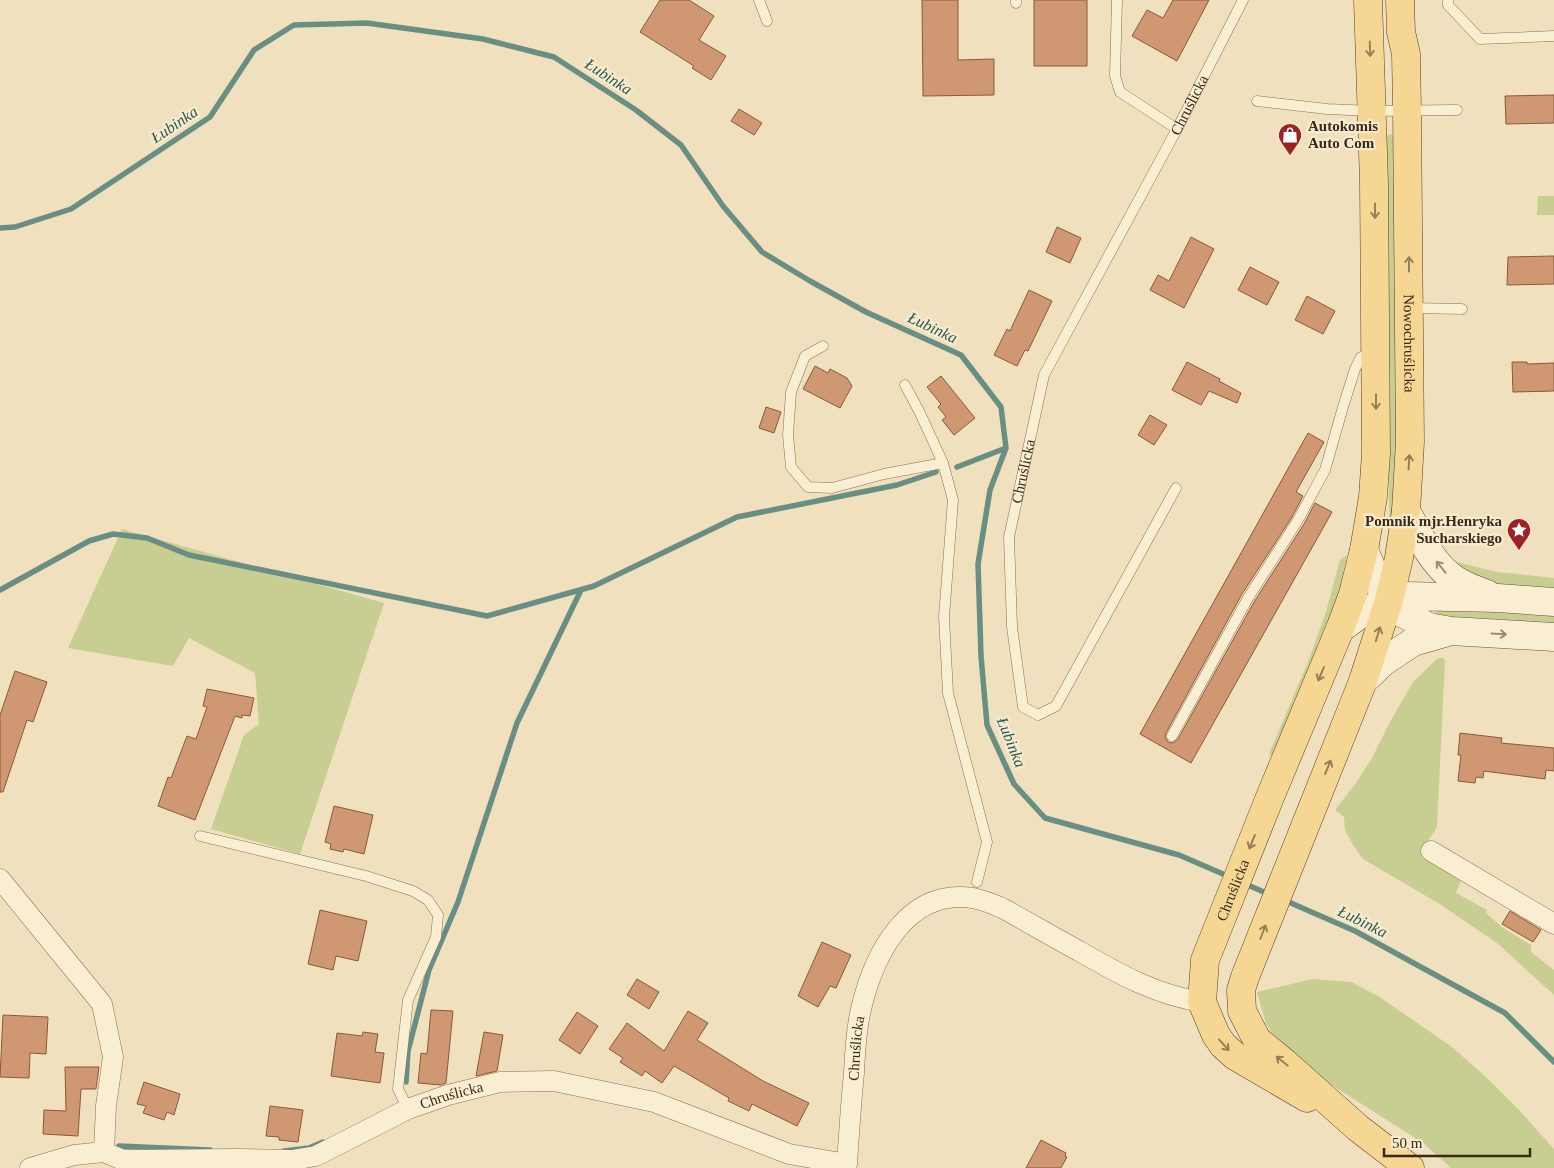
<svg xmlns="http://www.w3.org/2000/svg" width="1554" height="1168" viewBox="0 0 1554 1168" font-family="'Times New Roman',serif">
	<rect width="100%" height="100%" fill="#f0e0be"/>
	<path fill="#c8ce92" d="M 1392,134 L 1398,155 L 1400,422 L 1390,549 L 1382,157 L 1387,135 Z
		M 1538,196 L 1554,196 L 1554,215 L 1537,215 Z
		M 122,529 L 384,603 L 300,854 L 211,829 L 244,735 L 259,724 L 255,673 L 189,638 L 173,666 L 68,648 Z
		M 1347,555 L 1337,603 L 1286,726 L 1271,756 L 1269,754 L 1310,657 L 1326,612 L 1340,560 Z
		M 1449,560 L 1497,572 L 1554,578 L 1554,589 L 1515,588 L 1469,580 Z
		M 1436,606 L 1554,614 L 1554,627 L 1436,618 Z
		M 1438,658 L 1443,658 L 1445,661 L 1437,827 L 1420,853 L 1462,877 L 1456,893 L 1487,910 L 1486,913 L 1502,927 L 1531,945 L 1531,952 L 1554,970 L 1554,995 L 1497,943 L 1438,903 L 1363,859 L 1353,845 L 1345,830 L 1344,817 L 1335,810 L 1356,783 L 1372,758 L 1391,720 L 1413,682 Z
		M 1313,979 L 1351,982 L 1378,996 L 1452,1047 L 1486,1077 L 1519,1110 L 1554,1149 L 1554,1168 L 1451,1168 L 1423,1143 L 1324,1080 L 1279,1044 L 1266,1024 L 1257,992 Z"/>
	<g fill="none" stroke-linecap="round" stroke-linejoin="round">
		<path stroke="#698f85" stroke-width="5.5" d="M 0,228 L 15,227 L 71,209 L 210,117 L 254,50 L 294,25 L 367,23 L 483,39 L 554,57 L 636,110 L 681,145 L 723,206 L 762,252 L 810,281 L 866,312 L 961,355 L 1001,407 L 1006,448 L 990,490 L 978,564 L 981,656 L 987,725 L 1014,784 L 1045,818 L 1179,855 L 1230,877
			M 957,467 L 1006,448
			M 0,590 L 89,541 L 113,534 L 147,538 L 189,555 L 487,616 L 594,586 L 737,517 L 897,485 L 936,472
			M 1243,883 L 1271,895
			M 1284,900 L 1355,931 L 1505,1013 L 1554,1062
			M 406,1082 L 408,1051 L 429,970 L 458,902 L 517,723 L 581,590
			M 119,1146 L 210,1150
			M 284,1151 L 309,1148 L 323,1142"/>
	</g>
	<path fill="#d09872" stroke="#89593b" d="M 660,0 L 689,0 L 714,16 L 699,40 L 726,56 L 711,80 L 692,68 L 694,66 L 640,32 Z
		M 922,0 L 958,0 L 958,60 L 994,59 L 994,95 L 923,96 Z
		M 1034,0 L 1087,0 L 1087,66 L 1034,66 Z
		M 1173,0 L 1209,0 L 1177,61 L 1132,36 L 1147,10 L 1163,18 Z
		M 1554,95 L 1554,123 L 1506,124 L 1505,96 Z
		M 739,109 L 762,123 L 754,135 L 731,121 Z
		M 1057,227 L 1081,238 L 1070,263 L 1046,252 Z
		M 1191,237 L 1214,249 L 1184,308 L 1150,290 L 1158,275 L 1169,281 Z
		M 1554,256 L 1554,284 L 1507,285 L 1508,257 Z
		M 1250,267 L 1279,282 L 1267,305 L 1238,290 Z
		M 1029,290 L 1052,301 L 1028,351 L 1025,350 L 1017,366 L 994,355 L 1007,329 L 1010,331 Z
		M 1307,296 L 1335,311 L 1323,334 L 1295,320 Z
		M 1187,362 L 1220,379 L 1219,381 L 1241,393 L 1237,403 L 1209,391 L 1201,405 L 1172,390 Z
		M 1512,362 L 1527,362 L 1527,364 L 1554,363 L 1554,391 L 1513,392 Z
		M 815,366 L 828,373 L 830,369 L 847,378 L 852,386 L 840,408 L 803,389 Z
		M 941,376 L 975,418 L 954,435 L 942,420 L 946,417 L 938,407 L 941,404 L 927,387 Z
		M 766,407 L 781,412 L 774,433 L 759,428 Z
		M 1150,415 L 1167,425 L 1154,445 L 1138,435 Z
		M 1308,433 L 1324,442 L 1296,492 L 1303,496 L 1292,517 L 1242,594 L 1166,733 L 1165,737 L 1168,742 L 1173,743 L 1178,739 L 1254,602 L 1304,524 L 1315,503 L 1332,512 L 1191,763 L 1140,734 Z
		M 15,671 L 47,682 L 33,722 L 27,720 L 3,792 L 0,792 L 0,715 Z
		M 207,689 L 254,698 L 250,716 L 242,715 L 242,718 L 235,716 L 195,820 L 158,806 L 168,777 L 171,778 L 187,736 L 196,739 L 207,707 L 203,706 Z
		M 1460,733 L 1502,738 L 1501,743 L 1554,748 L 1554,771 L 1546,770 L 1545,779 L 1484,771 L 1483,778 L 1476,777 L 1475,783 L 1458,781 L 1461,755 L 1458,755 Z
		M 334,806 L 373,815 L 364,854 L 344,849 L 343,852 L 330,849 L 331,844 L 325,842 Z
		M 320,910 L 367,921 L 358,961 L 336,956 L 333,970 L 308,964 Z
		M 1510,911 L 1541,930 L 1533,942 L 1502,924 Z
		M 822,942 L 851,955 L 836,988 L 830,986 L 818,1007 L 798,996 Z
		M 637,979 L 659,992 L 649,1009 L 627,995 Z
		M 431,1010 L 453,1011 L 446,1083 L 441,1085 L 418,1083 L 421,1053 L 427,1054 Z
		M 688,1011 L 708,1023 L 697,1040 L 763,1081 L 809,1103 L 797,1126 L 752,1104 L 749,1111 L 728,1101 L 729,1098 L 674,1066 L 662,1083 L 645,1071 L 642,1076 L 620,1062 L 623,1058 L 609,1049 L 627,1023 L 664,1051 Z
		M 577,1012 L 598,1026 L 580,1054 L 559,1040 Z
		M 3,1015 L 48,1017 L 46,1054 L 30,1053 L 29,1078 L 0,1077 Z
		M 363,1032 L 378,1034 L 375,1052 L 384,1053 L 380,1083 L 331,1076 L 337,1033 L 362,1036 Z
		M 484,1032 L 503,1035 L 497,1071 L 476,1076 Z
		M 65,1067 L 99,1067 L 96,1089 L 81,1089 L 78,1136 L 43,1134 L 44,1110 L 66,1111 Z
		M 144,1082 L 180,1094 L 174,1115 L 167,1112 L 164,1120 L 143,1113 L 146,1106 L 137,1104 Z
		M 270,1106 L 303,1110 L 298,1142 L 279,1140 L 279,1137 L 266,1136 Z
		M 1041,1140 L 1066,1153 L 1065,1156 L 1067,1157 L 1061,1168 L 1026,1168 Z"/>
	<g fill="none" stroke-linecap="round" stroke-linejoin="round">
		<g stroke="#897056" stroke-width="11">
			<g id="lane">
				<path d="M 759,0 L 767,21"/>
				<path d="M 1016,0 L 1016,3"/>
				<path d="M 1117,0 L 1115,76 L 1120,92 L 1177,129"/>
				<path d="M 1448,0 L 1448,5 L 1480,39 L 1554,36"/>
				<path d="M 1257,101 L 1327,109 L 1372,111 L 1457,110"/>
				<path d="M 1411,308 L 1462,309"/>
				<path d="M 823,346 L 805,356 L 791,392 L 788,435 L 791,467 L 808,487 L 832,488 L 884,474 L 943,463"/>
				<path d="M 905,385 L 919,411 L 943,463 L 953,500 L 944,617 L 948,693 L 987,842 L 977,882"/>
				<path id="s1" d="M 1176,488 L 1056,706 L 1038,715 L 1023,707 L 1012,627 L 1009,537 L 1044,375 L 1177,129 L 1243,0"/>
				<path d="M 1172,736 L 1248,598 L 1298,520 L 1325,470 L 1343,407 L 1355,369 L 1361,357 L 1374,354"/>
				<path d="M 200,836 L 366,876 L 413,891 L 428,900 L 438,915 L 436,937 L 408,1000 L 398,1089 L 408,1109"/>
			</g>
		</g>
		<g stroke="#897056" stroke-width="21">
			<g id="street">
				<path d="M 1431,851 L 1554,924"/>
				<path d="M 0,879 L 102,1004 L 113,1057 L 106,1106 L 104,1152"/>
				<path id="s2" d="M 30,1168 L 74,1155 L 104,1152 L 123,1160 L 237,1159 L 292,1160 L 316,1156 L 408,1109 L 448,1095 L 500,1082 L 554,1081 L 654,1102 L 789,1154 L 847,1164 C 849,1133 851,1103 854,1073 C 855,1051 856,1030 861,1009 C 874,954 907,888 973,898 C 983,900 993,904 1002,908 C 1028,922 1053,937 1079,951 C 1119,974 1156,995 1202,1002"/>
			</g>
		</g>
		<g stroke="#6b5139" stroke-width="29">
			<path id="secondary" d="M 1406,511 C 1418,532 1430,560 1449,575 C 1460,585 1474,589 1487,594
				M 1364,550 L 1378,583 L 1389,600 L 1402,613 L 1429,627 L 1451,631 L 1554,637
				M 1340,629 L 1363,612 L 1389,600 L 1404,596 L 1498,598 L 1554,602
				M 1363,681 L 1383,662 L 1413,642 L 1451,631"/>
		</g>
		<g stroke="#563e2b" stroke-width="29">
			<g id="primary">
				<path id="s3" d="M 1400,0 L 1401,32 L 1406,54 L 1407,110 L 1410,442 L 1406,511 L 1399,558 L 1389,600 L 1363,681 L 1245,977 L 1241,990 L 1242,1011 L 1257,1040 L 1285,1063 L 1358,1128 L 1410,1168"/>
				<path id="s4" d="M 1307,1098 L 1235,1056 L 1223,1045 L 1216,1035 L 1202,1002 L 1205,960 L 1270,797 L 1340,629 L 1353,594 L 1364,550 L 1373,497 L 1376,453 L 1374,183 L 1368,0"/>
			</g>
		</g>
		<use href="#lane" stroke="#faeed2" stroke-width="10"/>
		<use href="#street" stroke="#faeed2" stroke-width="20"/>
		<use href="#secondary" stroke="#faeed2" stroke-width="28"/>
		<use href="#primary" stroke="#f6d693" stroke-width="28"/>
	</g>
	<defs><path id="oneway-shaft" d="M-6 0H5M1.5-3L5.5 0L1.5 3" fill="none" stroke-width="1.6" stroke-linecap="round" stroke-linejoin="round" transform="scale(1.25)"/></defs>
	<g stroke="#978057">
		<use href="#oneway-shaft" transform="translate(1370 49) rotate(88)"/>
		<use href="#oneway-shaft" transform="translate(1375 211) rotate(90)"/>
		<use href="#oneway-shaft" transform="translate(1409 264) rotate(-90)"/>
		<use href="#oneway-shaft" transform="translate(1376 402) rotate(90)"/>
		<use href="#oneway-shaft" transform="translate(1409 462) rotate(-87)"/>
		<use href="#oneway-shaft" transform="translate(1378 634) rotate(-73)"/>
		<use href="#oneway-shaft" transform="translate(1321 674) rotate(113)"/>
		<use href="#oneway-shaft" transform="translate(1328 767) rotate(-68)"/>
		<use href="#oneway-shaft" transform="translate(1252 842) rotate(112)"/>
		<use href="#oneway-shaft" transform="translate(1263 932) rotate(-69)"/>
		<use href="#oneway-shaft" transform="translate(1224 1045) rotate(48)"/>
		<use href="#oneway-shaft" transform="translate(1282 1061) rotate(-141)"/>
	</g>
	<g stroke="#998c76">
		<use href="#oneway-shaft" transform="translate(1441 567) rotate(-129)"/>
		<use href="#oneway-shaft" transform="translate(1499 634) rotate(3)"/>
	</g>
	<defs>
		<g id="shop-pin" transform="scale(1.25)"><path d="M0 17L-7.5 6A9.5 9.5 0 1 1 7.5 6Z" fill="#9b2326" stroke="#f7ebce"/><path d="M-5-2.5h2.3a2.7 3.5 0 0 1 5.4 0H5L5.5 6h-11ZM-1.5-2.5h3a1.5 2.3 0 0 0-3 0Z" fill="#fff"/></g>
		<g id="sight-pin" transform="scale(1.25)"><path d="M0 17L-7.5 6A9.5 9.5 0 1 1 7.5 6Z" fill="#9b2326" stroke="#f7ebce"/><path d="M0-6L1.8-2.2L6-1.7L2.9 1.2L3.7 5.4L0 3.3L-3.7 5.4L-2.9 1.2L-6-1.7L-1.8-2.2Z" fill="#fff"/></g>
	</defs>
	<g fill-rule="evenodd">
		<use href="#shop-pin" x="1290" y="135"/>
		<use href="#sight-pin" x="1519" y="530"/>
	</g>
	<g text-anchor="middle" stroke-width="4.5" stroke-linejoin="round" paint-order="stroke">
		<g font-size="15" fill="#38291b" stroke="#f7ebce">
			<text dy="5" stroke="none"><textPath href="#s1" startOffset="929">Chruślicka</textPath></text>
			<text dy="5" stroke="none"><textPath href="#s3" startOffset="344">Nowochruślicka</textPath></text>
			<text dy="5" stroke="none"><textPath href="#s1" startOffset="524">Chruślicka</textPath></text>
			<text dy="5" stroke="none"><textPath href="#s4" startOffset="265">Chruślicka</textPath></text>
			<text dy="5" stroke="none"><textPath href="#s2" startOffset="965">Chruślicka</textPath></text>
			<text dy="5" stroke="none"><textPath href="#s2" startOffset="439">Chruślicka</textPath></text>
		</g>
		<g font-size="15" font-weight="bold" fill="#38291b" stroke="#f7ebce" text-anchor="start">
			<text x="1308" y="131">Autokomis<tspan x="1308" dy="17">Auto Com</tspan></text>
			<text x="1502" y="526" text-anchor="end">Pomnik mjr.Henryka<tspan x="1502" dy="17">Sucharskiego</tspan></text>
		</g>
		<g font-size="16" font-style="italic" fill="#2a5855" stroke="#f7ebce">
			<text transform="translate(609 76) rotate(33)" y="6">Łubinka</text>
			<text transform="translate(174 124) rotate(-34)" y="6">Łubinka</text>
			<text transform="translate(933 327) rotate(25)" y="6">Łubinka</text>
			<text transform="translate(1012 742) rotate(68)" y="6">Łubinka</text>
			<text transform="translate(1363 921) rotate(26)" y="6">Łubinka</text>
		</g>
	</g>
	<path d="M1384 1148v8h146v-8" fill="none" stroke="#38291b" stroke-width="2.5"/>
	<text x="1392" y="1148" font-size="15" fill="#38291b" stroke="#f7ebce" stroke-width="4" paint-order="stroke">50 m</text>
</svg>
